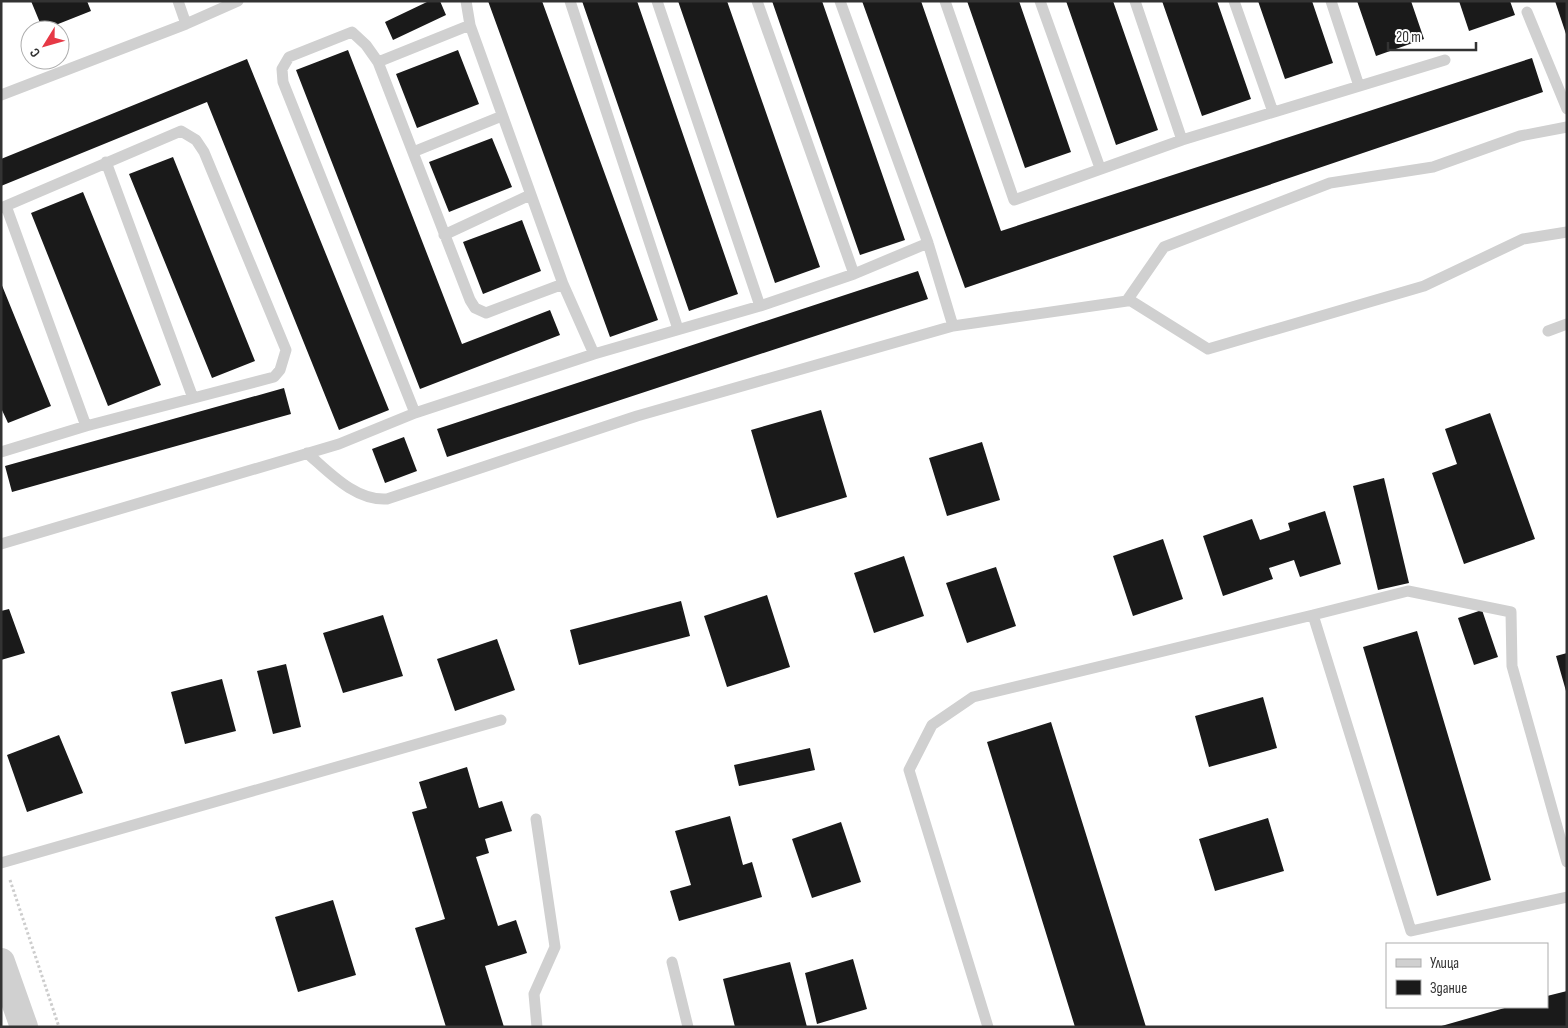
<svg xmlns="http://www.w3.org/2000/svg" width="1568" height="1028" viewBox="0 0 1568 1028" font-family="'Sofia Sans Condensed',sans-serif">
	<rect width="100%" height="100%" fill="#fff"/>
	<path fill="#1a1a1a" d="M 31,1 L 87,1 L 91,11 L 43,30 Z
		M 429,1 L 440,1 L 446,15 L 393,40 L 385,22 Z
		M 488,1 L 542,1 L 658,320 L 610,337 Z
		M 582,1 L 637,1 L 738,294 L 689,311 Z
		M 678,1 L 727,1 L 820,267 L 775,283 Z
		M 772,1 L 822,1 L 905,240 L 860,255 Z
		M 862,1 L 921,1 L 1001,231 L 1532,58 L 1543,92 L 965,288 Z
		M 967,1 L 1019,1 L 1071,152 L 1025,168 Z
		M 1066,1 L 1113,1 L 1158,130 L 1116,145 Z
		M 1162,1 L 1217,1 L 1251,99 L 1202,116 Z
		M 1258,1 L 1312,1 L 1333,63 L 1285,79 Z
		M 1357,1 L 1411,1 L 1424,39 L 1376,56 Z
		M 1459,1 L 1510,1 L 1515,15 L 1469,31 Z
		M 1555,1 L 1567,1 L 1567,34 L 1566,34 Z
		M 348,50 L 462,344 L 550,310 L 560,335 L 420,389 L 296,70 Z
		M 458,50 L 479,104 L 417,128 L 396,74 Z
		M 247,59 L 389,410 L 339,430 L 207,102 L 1,186 L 1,159 Z
		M 492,138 L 512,187 L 449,212 L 429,162 Z
		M 173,157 L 255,361 L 212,378 L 129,174 Z
		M 83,192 L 161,385 L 108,406 L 31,213 Z
		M 522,220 L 541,271 L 483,294 L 463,242 Z
		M 918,271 L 928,299 L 447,457 L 437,429 Z
		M 1,283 L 51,406 L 8,423 L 1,408 Z
		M 284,388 L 291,414 L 12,492 L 5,466 Z
		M 821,410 L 847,497 L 777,518 L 751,430 Z
		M 1490,413 L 1535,539 L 1464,564 L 1432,473 L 1457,464 L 1445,429 Z
		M 404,437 L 417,471 L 385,483 L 372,449 Z
		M 982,442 L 1000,500 L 947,516 L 929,458 Z
		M 1384,478 L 1409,583 L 1378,590 L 1353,486 Z
		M 1325,511 L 1341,564 L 1300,577 L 1294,560 L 1269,568 L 1273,579 L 1223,596 L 1203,536 L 1252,519 L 1260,540 L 1290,530 L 1288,523 Z
		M 1163,539 L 1183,599 L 1133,616 L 1113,556 Z
		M 904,556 L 924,616 L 874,633 L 854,573 Z
		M 996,567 L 1016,626 L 967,643 L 946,583 Z
		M 767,595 L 790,667 L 727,687 L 704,616 Z
		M 681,601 L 690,636 L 579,665 L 570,630 Z
		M 9,609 L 25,653 L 1,660 L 1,611 Z
		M 1482,610 L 1498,657 L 1474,665 L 1458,618 Z
		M 383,615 L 403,676 L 343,693 L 323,633 Z
		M 1417,631 L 1491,880 L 1437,896 L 1363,647 Z
		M 497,639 L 515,690 L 455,711 L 437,659 Z
		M 1567,653 L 1567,690 L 1566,691 L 1556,656 Z
		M 286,664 L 301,727 L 273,734 L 257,671 Z
		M 222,679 L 236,731 L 185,744 L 171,692 Z
		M 1263,697 L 1277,748 L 1209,767 L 1195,716 Z
		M 1051,722 L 1146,1027 L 1075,1027 L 987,742 Z
		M 59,735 L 83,793 L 27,812 L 7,755 Z
		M 810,748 L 815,770 L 739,786 L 734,765 Z
		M 467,767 L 479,808 L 502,801 L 512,831 L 485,839 L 489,853 L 476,857 L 498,926 L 516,920 L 527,953 L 485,966 L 504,1027 L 446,1027 L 415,928 L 445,919 L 412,812 L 427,808 L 419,782 Z
		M 730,816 L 743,865 L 752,862 L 762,897 L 679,921 L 670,891 L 691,885 L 675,831 Z
		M 1268,818 L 1284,871 L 1215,891 L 1199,839 Z
		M 841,822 L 861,882 L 812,898 L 792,839 Z
		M 333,900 L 356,975 L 298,992 L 275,917 Z
		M 853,959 L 867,1009 L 817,1024 L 805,973 Z
		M 790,962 L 807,1027 L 735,1027 L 723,979 Z
		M 1567,991 L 1567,1027 L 1438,1027 L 1508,1007 L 1547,1007 L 1547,996 Z"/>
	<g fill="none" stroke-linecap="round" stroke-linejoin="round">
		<path stroke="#cdcdcd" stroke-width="3" stroke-dasharray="2.5 2.5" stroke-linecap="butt" d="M 10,880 L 59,1027"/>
		<path stroke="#d0d0d0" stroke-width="11" d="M 466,1 L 470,25 L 563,284
			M 570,1 L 678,329
			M 657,1 L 760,306
			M 757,1 L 854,274
			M 840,1 L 928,243 L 953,326 L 1127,301 L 1128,299 L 1208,349 L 1424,286 L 1523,239 L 1567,232
			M 945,1 L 1014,200 L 1182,140 L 1445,60
			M 1040,1 L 1100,168
			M 1135,1 L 1182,140
			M 1234,1 L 1273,112
			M 1331,1 L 1359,86
			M 1527,12 L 1567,109
			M 186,24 L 238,1
			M 378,62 L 470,25
			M 1,95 L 186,24 L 178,1
			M 413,152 L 502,116
			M 106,162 L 193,398
			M 6,206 L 86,426
			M 1,208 L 181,131 L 196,140 L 204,152 L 286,350 L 280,370 L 274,377 L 86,426 L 1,452
			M 444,235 L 530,195
			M 1128,299 L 1164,247 L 1330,183 L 1433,167 L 1520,136 L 1567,127
			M 1548,331 L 1567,324
			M 415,413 L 283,82 L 282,69 L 289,57 L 352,32 L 366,45 L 378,62 L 470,300 L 475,308 L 486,313 L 563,284 L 594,354
			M 307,453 C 329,472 355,501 387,499 L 637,416 L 953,326
			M 1,544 L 339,444 L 415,413 L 594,354 L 760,306 L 854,274 L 928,243
			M 1313,615 L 1408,591 L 1511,612 L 1512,666 L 1567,862
			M 536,819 L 555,947 L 534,994 L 537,1027
			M 1,863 L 501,720
			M 672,962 L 688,1027
			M 988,1027 L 909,770 L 932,725 L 973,697 L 1313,615 L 1411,931 L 1567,897"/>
		<path stroke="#d0d0d0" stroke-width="28" d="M 1,962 L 24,1027"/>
	</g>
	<rect width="1568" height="1028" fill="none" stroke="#333333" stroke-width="5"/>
	<rect x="1386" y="943" width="162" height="65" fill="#ffffff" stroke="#adadad"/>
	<rect x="1396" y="959" width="25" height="8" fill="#d0d0d0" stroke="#adadad"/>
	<text x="1430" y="968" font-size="15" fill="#333333">Улица</text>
	<rect x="1396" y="980" width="25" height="15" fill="#1a1a1a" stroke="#adadad"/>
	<text x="1430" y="993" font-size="15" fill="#333333">Здание</text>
	<g transform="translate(45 45) rotate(233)"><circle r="24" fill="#ffffff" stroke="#adadad"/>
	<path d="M0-4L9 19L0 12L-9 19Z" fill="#e63946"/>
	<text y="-8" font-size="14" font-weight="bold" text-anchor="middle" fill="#333333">С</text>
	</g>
	<path d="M1388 42v8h88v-8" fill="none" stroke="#333333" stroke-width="2.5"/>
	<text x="1396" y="42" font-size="15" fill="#333333" stroke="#ffffff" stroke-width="4" paint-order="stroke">20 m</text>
</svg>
